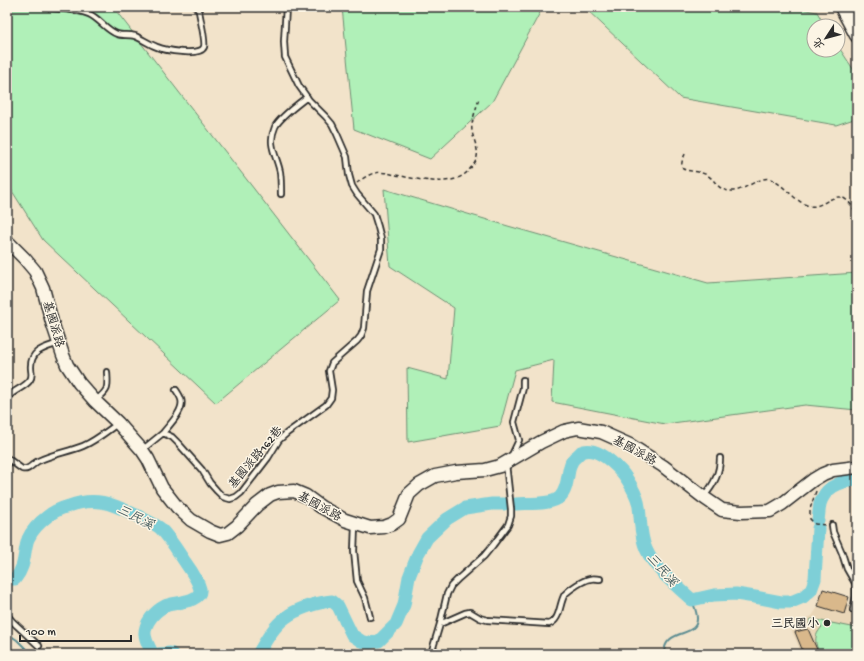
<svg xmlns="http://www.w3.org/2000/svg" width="864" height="661" viewBox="0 0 864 661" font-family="'Gochi Hand','LXGW WenKai TC',sans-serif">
	<rect width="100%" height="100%" fill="#f2e3ca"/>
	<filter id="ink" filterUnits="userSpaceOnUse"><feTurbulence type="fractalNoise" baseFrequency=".025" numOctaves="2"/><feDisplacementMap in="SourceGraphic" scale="8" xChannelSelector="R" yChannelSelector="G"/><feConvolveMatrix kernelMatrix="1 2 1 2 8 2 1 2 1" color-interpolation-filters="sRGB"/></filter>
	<g filter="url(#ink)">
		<path fill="#ead6b7" d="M 824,598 L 856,609 L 853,618 L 857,619 L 857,654 L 802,654 L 790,627 L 812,616 Z"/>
		<path fill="#b0f0b8" stroke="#6e8e72" d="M 7,7 L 113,7 L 340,300 L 216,403 L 43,240 L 7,183 Z
			M 342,7 L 543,7 L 492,102 L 430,159 L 354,129 Z
			M 584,7 L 790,7 L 817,12 L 825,26 L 814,26 L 814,50 L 838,50 L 838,46 L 857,75 L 857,118 L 836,125 L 680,98 Z
			M 384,189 L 508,226 L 708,283 L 857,273 L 857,410 L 805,405 L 665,424 L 552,402 L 554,360 L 515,370 L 500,426 L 408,442 L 407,368 L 448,379 L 454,308 L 390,266 Z
			M 811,619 L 857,628 L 857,654 L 820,654 C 815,644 813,636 822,627 L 809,624 Z"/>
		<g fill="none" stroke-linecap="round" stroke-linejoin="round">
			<path stroke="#5d8d92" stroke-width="2" d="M 7,634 L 8,634 L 17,640 L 31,654
				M 664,654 C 664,627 698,639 697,618 C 697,612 694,606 692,600"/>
			<path stroke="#7ecfd7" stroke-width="13" d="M 516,504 C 527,503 552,505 560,497 C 568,489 567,476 570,466 C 571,462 574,458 577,456 C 577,456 581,452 581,452 C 594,446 609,459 618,468 C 626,475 638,496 639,507 C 641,521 640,536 646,549 C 655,570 676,585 692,600 L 714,595 L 736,594 L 755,597 L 781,602 L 791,602 L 803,597 L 811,590 L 815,579 L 818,528
				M 818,520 C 819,515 819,509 820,504 C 825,487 840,481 857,480
				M 7,579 L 15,579 C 26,566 23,554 28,539 C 32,530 40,522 48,516 C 54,511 62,508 69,506 C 96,496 112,504 136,515 C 143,519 153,523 160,528 C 170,538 177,550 185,562 C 190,569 198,580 200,589 C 202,603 173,602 165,606 C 155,611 144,623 145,635 C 146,641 150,649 153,654
				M 159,654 L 170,653 L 172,654
				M 258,654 C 265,642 273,627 285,618 C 296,609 318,602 332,601 L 338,606 L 352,635 L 361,641 L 369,643 L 379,641 L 396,624 L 404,605 L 409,577 L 418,554 L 427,538 L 447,519 L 465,508 L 492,504 L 504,504"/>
		</g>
		<path fill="#d9b88b" stroke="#2b2b2b" d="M 823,589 L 849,597 L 844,614 L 818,606 Z
			M 808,629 L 819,654 L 804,654 L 795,632 Z"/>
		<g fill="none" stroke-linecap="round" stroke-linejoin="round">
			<g stroke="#2b2b2b" stroke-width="8">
				<path id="lane" d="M 47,7 L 50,8 C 63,9 78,9 89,14 C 100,19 106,30 117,34 C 122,36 129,34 135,36 C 142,39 149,44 157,47 C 164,50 200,57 204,47 C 206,42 200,18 199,11 L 196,7
					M 281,194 C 281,187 281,179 280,172 C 277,156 267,145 275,127 C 279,118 298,104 307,97
					M 96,400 C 109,390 108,388 107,372
					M 7,401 C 10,390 24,389 30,380 C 33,376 31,372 31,368 C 30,350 45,348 59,343
					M 163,433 C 169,425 185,410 181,399 C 180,396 178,393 176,390
					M 142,450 L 163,433 L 172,437 L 178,443 L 202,470 L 210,483 L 217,491 L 223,497 L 230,499 L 236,497 L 241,493 L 268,458 L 279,440 L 287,433 L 326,405 L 331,398 L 332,390 L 329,371 L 332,363 L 357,341 L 361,336 L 364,328 L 367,291 L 381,249 L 381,239 L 378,227 L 374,214 L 357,194 L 352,186 L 349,175 L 347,157 L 337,134 L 332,124 L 326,117 L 309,100 L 299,86 L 285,57 L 284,42 L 286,7
					M 512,455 L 519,440 L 514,422 L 523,388 L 523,380
					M 7,458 L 22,469 C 29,471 32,464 38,461 C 52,454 68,452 83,446 C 95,441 106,432 117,424
					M 704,496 C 714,485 720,473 720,458
					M 355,525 L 354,551 L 357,581 L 365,598 L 370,617
					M 832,525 L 833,532 L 842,553 L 847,569 L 855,583 L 856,588 L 856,596 L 853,610 L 857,611
					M 7,615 L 13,622 L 39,646
					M 440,624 L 465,613 L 470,612 L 480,618 L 487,620 L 549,624 C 561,620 559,603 565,594 C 570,589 583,580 590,579 C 593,578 597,579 600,579
					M 431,654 L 440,624 L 447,594 L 451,586 L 459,578 L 484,556 L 493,545 L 508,525 L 511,516 L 511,509 L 506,464"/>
			</g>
			<g stroke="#2b2b2b" stroke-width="15">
				<path id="secondary" d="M 7,241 L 24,258 L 35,271 L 43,288 L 52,322 L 63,355 L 67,365 L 79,383 L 95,401 L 118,423 L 142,450 L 148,459 L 162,488 L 177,507 L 191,520 L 210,531 L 220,535 L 228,533 L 237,526 L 257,505 L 270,495 L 278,492 L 294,491 L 306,496 L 321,507 L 345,520 L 370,528 L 384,527 L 392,524 L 399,519 L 409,494 L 419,485 L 435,476 L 456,472 L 485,470 L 500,466 L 541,442 L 564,431 L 578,428 L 601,432 L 630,445 L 663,466 L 703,497 L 722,510 L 741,512 L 770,511 L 782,504 L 813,480 L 823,474 L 833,470 L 857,467"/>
			</g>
			<g stroke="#2b2b2b" stroke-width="17">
				<path id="primary" d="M 842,7 L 857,35"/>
			</g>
			<path stroke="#2b2b2b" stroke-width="1.5" stroke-dasharray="4 3" stroke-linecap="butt" d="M 685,154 C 683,159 680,164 683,169 C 691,172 700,171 707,175 C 717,181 717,191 732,191 C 745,191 759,176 770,179 C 784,184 797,204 810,206 C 822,209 834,191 845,199 C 850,202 853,208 857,213
				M 357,183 C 362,179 369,174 375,173 C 383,171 390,174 396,175 C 417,179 453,189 469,170 C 471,167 475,164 476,160 C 481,149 470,136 472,125 C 473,116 477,107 479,98
				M 816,491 L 810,509 L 810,519 L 815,524 L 827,525"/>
			<use href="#lane" stroke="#fcf5e5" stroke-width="4.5"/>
			<use href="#secondary" stroke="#fcf5e5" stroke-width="12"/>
			<use href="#primary" stroke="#fcf5e5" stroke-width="14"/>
		</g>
	</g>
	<circle fill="#2b2b2b" stroke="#fcf5e5" stroke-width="1.5" cx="827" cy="623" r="4"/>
	<g text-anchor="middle" stroke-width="3" stroke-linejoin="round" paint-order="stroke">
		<g font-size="12" fill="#2b2b2b" stroke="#fcf5e5">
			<text transform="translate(54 324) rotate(74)" y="4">基國派路</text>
			<text transform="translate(635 450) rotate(29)" y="4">基國派路</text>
			<text transform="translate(255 457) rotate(-50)" y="4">基國派路162巷</text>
			<text transform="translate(320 506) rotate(29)" y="4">基國派路</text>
		</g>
		<g font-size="12" font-weight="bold" fill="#2b2b2b" stroke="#fcf5e5" text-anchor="end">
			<text x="819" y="627">三民國小</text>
		</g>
		<g font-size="13" font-style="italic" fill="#445c5f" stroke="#fcf5e5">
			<text transform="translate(136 516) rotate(27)" y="5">三民溪</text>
			<text transform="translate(663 569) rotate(49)" y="5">三民溪</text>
		</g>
	</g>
	<rect width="864" height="661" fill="none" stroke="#fcf5e5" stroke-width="24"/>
	<rect x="12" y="12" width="840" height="637" fill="none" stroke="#2b2b2b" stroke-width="1.5" filter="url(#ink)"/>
	<g transform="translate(826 38) rotate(234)"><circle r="19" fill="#fcf5e5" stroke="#a8a49b"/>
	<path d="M0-3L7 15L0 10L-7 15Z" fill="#2b2b2b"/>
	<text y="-6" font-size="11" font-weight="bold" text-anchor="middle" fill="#2b2b2b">北</text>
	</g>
	<path d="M20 635v6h111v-6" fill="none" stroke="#2b2b2b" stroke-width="2"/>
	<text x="26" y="635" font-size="12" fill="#2b2b2b" stroke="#fcf5e5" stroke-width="3" paint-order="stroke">100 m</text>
</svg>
